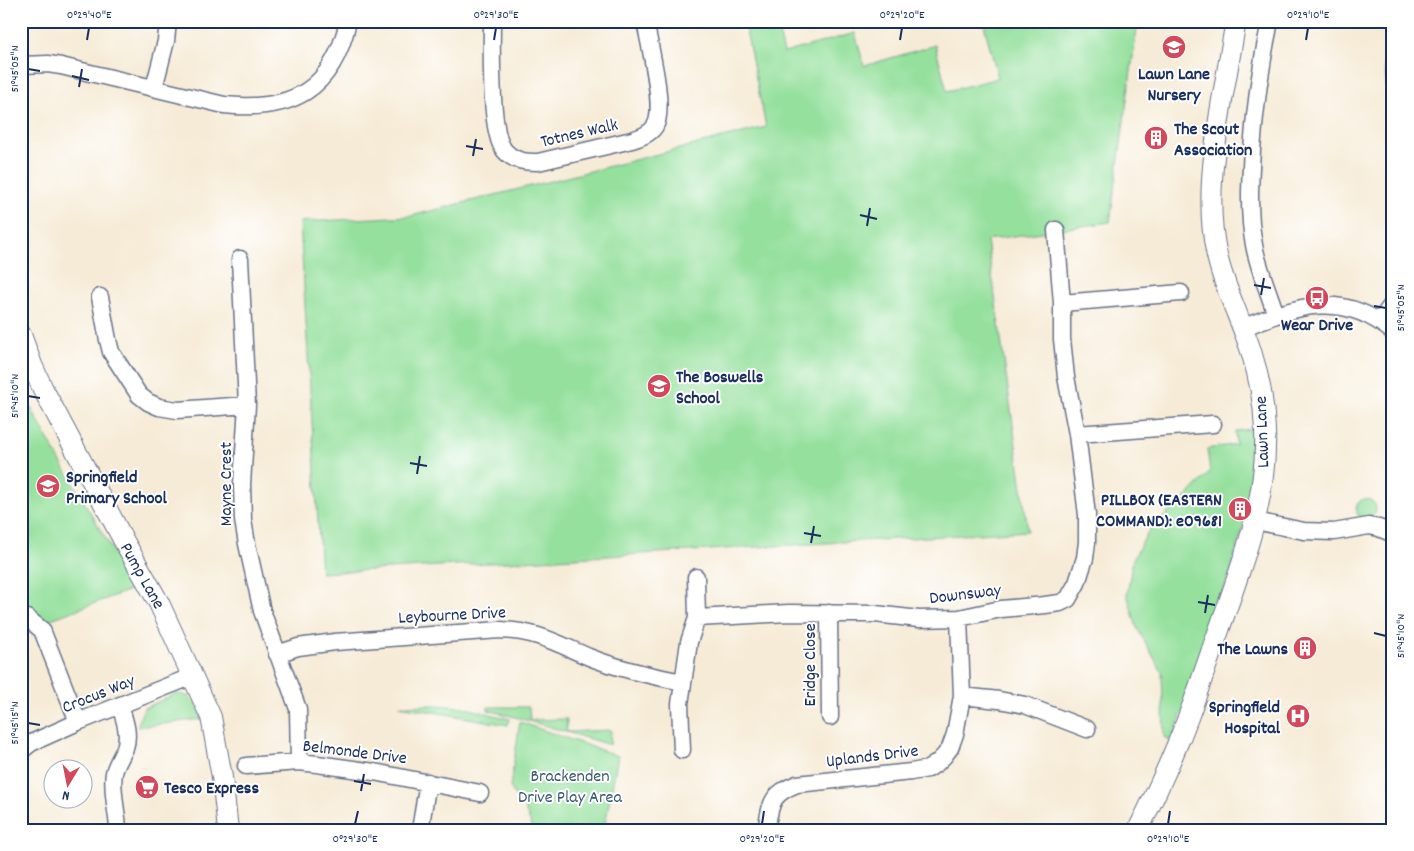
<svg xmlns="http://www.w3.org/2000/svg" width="1414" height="851" viewBox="0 0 1414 851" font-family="Dekko,sans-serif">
	<rect width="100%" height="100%" fill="#fff"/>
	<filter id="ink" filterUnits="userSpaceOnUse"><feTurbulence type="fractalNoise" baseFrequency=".02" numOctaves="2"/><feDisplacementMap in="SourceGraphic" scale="10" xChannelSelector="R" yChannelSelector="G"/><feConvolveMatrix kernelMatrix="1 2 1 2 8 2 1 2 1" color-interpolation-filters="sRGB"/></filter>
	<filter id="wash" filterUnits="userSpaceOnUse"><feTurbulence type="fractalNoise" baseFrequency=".0096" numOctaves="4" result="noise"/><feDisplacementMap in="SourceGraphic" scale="20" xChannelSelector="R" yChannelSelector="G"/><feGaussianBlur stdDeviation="1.12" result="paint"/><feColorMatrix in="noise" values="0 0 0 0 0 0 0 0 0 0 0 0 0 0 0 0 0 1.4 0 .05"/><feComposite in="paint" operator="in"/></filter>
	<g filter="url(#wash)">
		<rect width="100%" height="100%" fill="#f6ebd6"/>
		<path fill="#94e09c" stroke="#58887d" d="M 744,21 L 776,21 L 784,53 L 855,33 L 864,66 L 935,45 L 947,91 L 998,78 L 983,21 L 1138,21 L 1110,222 L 987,240 L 1028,531 L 321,573 L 300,222 L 411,216 L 766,127 Z
			M 1384,58 L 1393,59 L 1393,104 L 1388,104 Z
			M 21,384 C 28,404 38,421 48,439 C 75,490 108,538 133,589 L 43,622 L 21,609 Z
			M 1251,429 C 1257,497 1236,555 1214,618 C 1200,660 1186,701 1172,742 L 1164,737 L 1162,672 L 1137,628 L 1127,594 L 1133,559 L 1151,527 L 1180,503 L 1210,472 L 1207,449 L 1236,444 L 1235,431 Z
			M1356 509a10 10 0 1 1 20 0a10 10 0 1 1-20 0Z
			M 176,694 C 195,695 196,703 202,719 L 138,727 L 139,720 L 144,708 Z
			M 436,705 L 462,707 L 510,719 L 508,725 L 399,706 Z
			M 488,707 L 529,707 L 530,720 L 567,719 L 566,732 L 611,730 L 610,745 C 569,733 529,720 488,710 Z
			M 520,722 L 618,756 L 604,830 L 533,830 L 524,806 L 517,799 L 510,787 Z"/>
	</g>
	<g filter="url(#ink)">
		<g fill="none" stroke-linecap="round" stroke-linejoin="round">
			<g stroke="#687188" stroke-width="19">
				<path id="minor" d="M 492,21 C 492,47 489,131 504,150 C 513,161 525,162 538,162 L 632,140 C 641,137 650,134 655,126 C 666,108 649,44 645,21
					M 1270,21 C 1261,64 1255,107 1252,150 C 1250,182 1248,214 1254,245 C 1258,267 1269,293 1276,315
					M 21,65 L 48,64 L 61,66 L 224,105 C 292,112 333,90 348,21
					M 154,88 L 166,41 L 168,21
					M 240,259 L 247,405 L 242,484 L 243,520 L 247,544 L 262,611 L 298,709 L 299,762
					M 100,297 L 108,340 L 111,352 L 139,395 L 148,402 L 159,407 L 177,410 L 247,405
					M 1062,303 L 1181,293
					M 1380,321 L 1393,303
					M 1242,328 C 1297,306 1342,289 1393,332
					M 1077,434 L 1213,424
					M 1255,521 L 1304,531 L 1334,532 L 1369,526 L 1379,528 L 1393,534
					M 696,577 L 697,618
					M 829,613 L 830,717
					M 21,616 L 27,618 L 42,630 L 78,722
					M 277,654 L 298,647 L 335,642 L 500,630 C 537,631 556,643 589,657 C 619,669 651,676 683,682
					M 962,696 L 999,700 L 1025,705 L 1087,729
					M 682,750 L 680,704 L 689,642 L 697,618 L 789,613 L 875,614 L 919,619 L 959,618 L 1001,609 L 1045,605 L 1060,603 L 1068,599 L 1077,583 L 1085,558 L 1087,542 L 1087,515 L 1077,434 L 1066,377 L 1062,339 L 1062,303 L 1056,230
					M 21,751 L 31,743 L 78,722 L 193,676
					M 246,766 L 299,762 L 317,764 L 374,772 L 480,793
					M 118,828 C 117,811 111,789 114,773 C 116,764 122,756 125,748 C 130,733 124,719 120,705
					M 420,830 L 428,782
					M 766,830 C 771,804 770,794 797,784 L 911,772 L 928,769 L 937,763 L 944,756 L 950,748 L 955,734 L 962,696 L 959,618"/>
			</g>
			<g stroke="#687188" stroke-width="22">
				<g id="tertiary">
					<path id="s1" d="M 21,335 L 32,365 L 43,389 L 125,543 L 159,603 L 211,717 L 222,777 L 228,830"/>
					<path d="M 1138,830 C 1152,802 1165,774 1177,745 C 1193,708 1205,668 1219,630 C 1242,565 1268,500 1265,430 C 1264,403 1259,376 1251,351 C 1240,317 1223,286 1216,251 C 1206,202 1214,150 1222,100 C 1227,74 1231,48 1236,21"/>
				</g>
			</g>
			<use href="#minor" stroke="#fff" stroke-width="16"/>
			<use href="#tertiary" stroke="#fff" stroke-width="20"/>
		</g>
	</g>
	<path fill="none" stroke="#1b2f5e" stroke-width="2" d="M 87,40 L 89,28M 494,40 L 496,28M 900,40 L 902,28M 1306,40 L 1308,28M 28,69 L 40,71M 72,76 L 89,80M 79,87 L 82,69M 466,146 L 483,149M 473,156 L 476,139M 860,215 L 877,219M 867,226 L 870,208M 1254,285 L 1271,288M 1261,295 L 1264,278M 1374,306 L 1386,308M 28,396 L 40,398M 410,463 L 427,466M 417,474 L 420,456M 804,533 L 821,536M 811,543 L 814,526M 1198,602 L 1215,605M 1205,613 L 1208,595M 1374,633 L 1386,636M 28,723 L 40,725M 354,781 L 371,784M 361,791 L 364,774M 355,824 L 358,811M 762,824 L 764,811M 1168,824 L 1170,811"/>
	<defs>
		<g id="school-disc" transform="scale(1.25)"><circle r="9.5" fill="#d1495b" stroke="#fff"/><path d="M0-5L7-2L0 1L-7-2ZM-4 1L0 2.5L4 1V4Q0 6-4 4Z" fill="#fff"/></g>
		<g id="building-disc" transform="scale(1.25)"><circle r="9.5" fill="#d1495b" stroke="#fff"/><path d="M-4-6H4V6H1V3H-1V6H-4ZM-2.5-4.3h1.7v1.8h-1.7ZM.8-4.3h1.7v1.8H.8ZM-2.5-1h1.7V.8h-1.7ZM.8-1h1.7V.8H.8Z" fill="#fff"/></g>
		<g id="bus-disc" transform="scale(1.25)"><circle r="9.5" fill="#d1495b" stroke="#fff"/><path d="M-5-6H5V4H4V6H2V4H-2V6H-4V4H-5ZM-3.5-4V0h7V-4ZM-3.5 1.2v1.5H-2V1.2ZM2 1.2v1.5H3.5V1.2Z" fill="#fff"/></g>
		<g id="hospital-disc" transform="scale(1.25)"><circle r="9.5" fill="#d1495b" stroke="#fff"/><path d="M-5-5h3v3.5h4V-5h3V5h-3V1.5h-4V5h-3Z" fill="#fff"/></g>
		<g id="supermarket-disc" transform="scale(1.25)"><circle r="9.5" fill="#d1495b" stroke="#fff"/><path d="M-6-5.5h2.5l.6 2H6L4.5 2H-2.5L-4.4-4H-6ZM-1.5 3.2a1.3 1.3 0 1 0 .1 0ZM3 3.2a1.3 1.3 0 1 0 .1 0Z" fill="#fff"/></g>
	</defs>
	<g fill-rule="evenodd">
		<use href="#school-disc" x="1174" y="47"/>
		<use href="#building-disc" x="1156" y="138"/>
		<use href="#bus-disc" x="1317" y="298"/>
		<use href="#school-disc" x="659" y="386"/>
		<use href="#school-disc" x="48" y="486"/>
		<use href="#building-disc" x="1240" y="509"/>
		<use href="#building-disc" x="1305" y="648"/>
		<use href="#hospital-disc" x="1298" y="716"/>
		<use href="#supermarket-disc" x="147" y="787"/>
	</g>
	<g text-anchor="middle" stroke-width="4" stroke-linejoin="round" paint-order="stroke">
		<g font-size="18" font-weight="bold" fill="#1b2f5e" stroke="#fff" text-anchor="start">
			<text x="1174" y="79" text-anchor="middle">Lawn Lane<tspan x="1174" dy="21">Nursery</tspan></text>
			<text x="1174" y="134">The Scout<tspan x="1174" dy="21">Association</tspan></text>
			<text x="1317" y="330" text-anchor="middle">Wear Drive</text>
			<text x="676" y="382">The Boswells<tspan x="676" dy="21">School</tspan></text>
			<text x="66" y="482">Springfield<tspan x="66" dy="21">Primary School</tspan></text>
			<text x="1222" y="505" text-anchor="end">PILLBOX (EASTERN<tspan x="1222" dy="21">COMMAND): e09681</tspan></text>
			<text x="1288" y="654" text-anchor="end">The Lawns</text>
			<text x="1280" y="712" text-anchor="end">Springfield<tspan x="1280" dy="21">Hospital</tspan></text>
			<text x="164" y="793">Tesco Express</text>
		</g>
		<g font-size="18" fill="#1b2f5e" stroke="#fff">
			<text transform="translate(579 132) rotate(-13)" y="6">Totnes Walk</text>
			<text transform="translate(1261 432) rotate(-92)" y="6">Lawn Lane</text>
			<text transform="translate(225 484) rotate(-90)" y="6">Mayne Crest</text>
			<text dy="6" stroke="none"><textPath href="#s1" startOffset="270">Pump Lane</textPath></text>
			<text transform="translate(965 593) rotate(-7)" y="6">Downsway</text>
			<text transform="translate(452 614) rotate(-3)" y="6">Leybourne Drive</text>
			<text transform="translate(809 665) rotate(-90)" y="6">Eridge Close</text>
			<text transform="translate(98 693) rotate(-22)" y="6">Crocus Way</text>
			<text transform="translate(355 751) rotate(7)" y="6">Belmonde Drive</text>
			<text transform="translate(872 755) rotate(-7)" y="6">Uplands Drive</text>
		</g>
		<g font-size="18" fill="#395b6e" stroke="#fff">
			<text x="570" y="781">Brackenden<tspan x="570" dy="21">Drive Play Area</tspan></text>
		</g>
	</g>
	<rect width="1414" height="851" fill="none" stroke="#fff" stroke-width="55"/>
	<g transform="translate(68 784) rotate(190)"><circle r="24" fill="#ffffff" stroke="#a4acbf"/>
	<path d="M0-4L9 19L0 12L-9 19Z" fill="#d1495b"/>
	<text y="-8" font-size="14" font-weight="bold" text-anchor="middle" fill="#1b2f5e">N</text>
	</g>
	<rect x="28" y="28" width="1358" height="796" fill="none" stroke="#1b2f5e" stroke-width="2"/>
	<g font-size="12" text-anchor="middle" fill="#1b2f5e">
		<text x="89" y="18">0°29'40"E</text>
		<text x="496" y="18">0°29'30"E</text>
		<text x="902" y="18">0°29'20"E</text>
		<text x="1308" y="18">0°29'10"E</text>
		<text transform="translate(14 69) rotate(-90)" y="4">51°45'05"N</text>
		<text transform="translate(1400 308) rotate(-90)" y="4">51°45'05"N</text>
		<text transform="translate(14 396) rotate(-90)" y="4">51°45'10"N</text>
		<text transform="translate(1400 636) rotate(-90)" y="4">51°45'10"N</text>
		<text transform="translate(14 723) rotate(-90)" y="4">51°45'15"N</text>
		<text x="355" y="842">0°29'30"E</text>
		<text x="762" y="842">0°29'20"E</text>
		<text x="1168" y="842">0°29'10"E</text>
	</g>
</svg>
